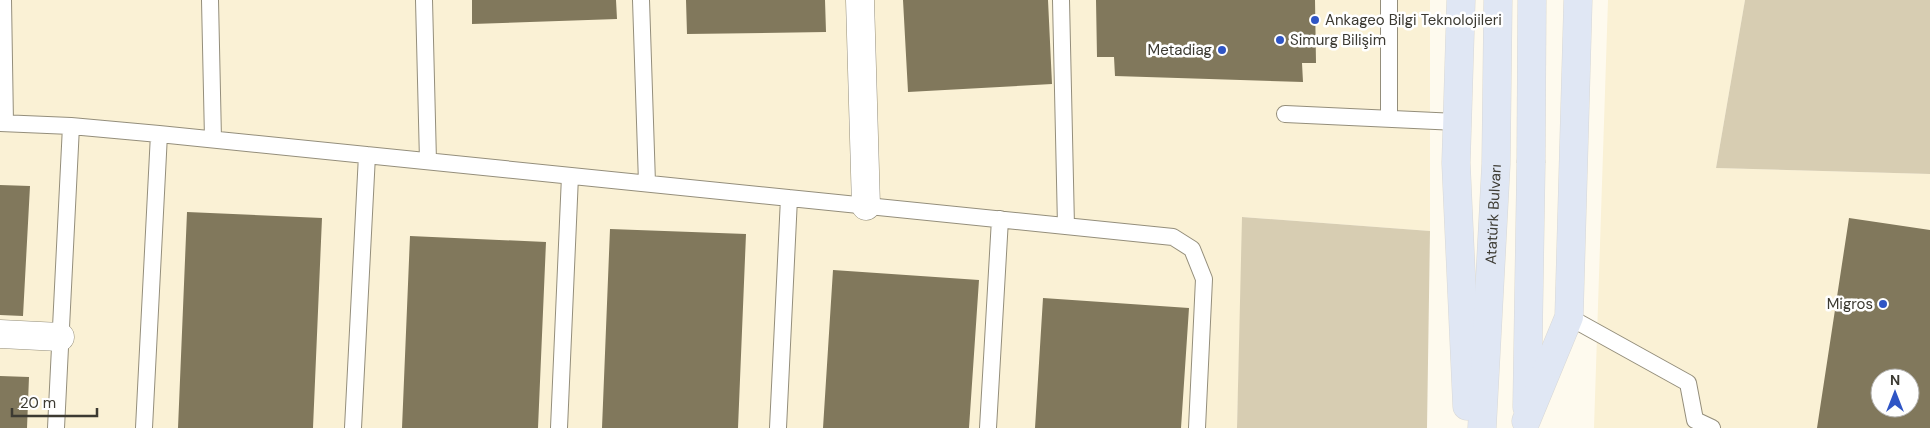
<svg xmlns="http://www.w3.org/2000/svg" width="1930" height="428" viewBox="0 0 1930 428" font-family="'DM Sans',sans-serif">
	<rect width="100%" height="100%" fill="#fefaee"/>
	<path fill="#faf1d5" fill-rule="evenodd" d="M 0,0 L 1430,0 L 1430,231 L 1243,217 L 1237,428 L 0,428 Z
		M 1608,0 L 1745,0 L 1716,168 L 1930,174 L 1930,428 L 1594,428 ZM 1880,378 L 1910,378 L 1910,408 L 1880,408 Z"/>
	<path fill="#d7cdb2" d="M 1745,0 L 1930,0 L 1930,174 L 1716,168 Z
		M 1242,217 L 1430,231 L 1427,428 L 1237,428 Z"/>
	<path fill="#81785c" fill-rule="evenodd" d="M 472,0 L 616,0 L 617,19 L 472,24 Z
		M 686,0 L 825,0 L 826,32 L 687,34 Z
		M 903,0 L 1048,0 L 1052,84 L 908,92 Z
		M 1096,0 L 1315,0 L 1316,63 L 1302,63 L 1303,82 L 1115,76 L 1114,57 L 1097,57 Z
		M 0,185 L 30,186 L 23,316 L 0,315 Z
		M 187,212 L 322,218 L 313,428 L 178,428 Z
		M 1849,218 L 1930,230 L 1930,428 L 1817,428 ZM 1880,378 L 1910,378 L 1910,408 L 1880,408 Z
		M 610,229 L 746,234 L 738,428 L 602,428 Z
		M 410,236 L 546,242 L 538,428 L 402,428 Z
		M 833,270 L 979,280 L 969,428 L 823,428 Z
		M 1043,298 L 1189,308 L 1181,428 L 1035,428 Z
		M 0,376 L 29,377 L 27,428 L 0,428 Z"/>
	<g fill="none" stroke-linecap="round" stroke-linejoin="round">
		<g stroke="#948e7b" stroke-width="18">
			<path id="lane" d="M 3,0 L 5,123
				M 210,0 L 213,139
				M 424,0 L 428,161
				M 641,0 L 647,183
				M 1061,0 L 1066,226
				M 1285,114 L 1457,122
				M 1389,119 L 1389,0
				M 0,123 L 71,126 L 159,134 L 1173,237 L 1192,249 L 1204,279 L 1197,428
				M 1569,317 L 1688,383 L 1695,420 L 1712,428
				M 56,428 L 71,126
				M 144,428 L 159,134
				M 353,428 L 367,155
				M 559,428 L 570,176
				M 778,428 L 789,198
				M 988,428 L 1000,219"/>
		</g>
		<g stroke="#948e7b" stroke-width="29">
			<path id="street" d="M 860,0 L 866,206
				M 0,334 L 60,337"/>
		</g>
		<g stroke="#d8d8d6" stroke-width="29">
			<g id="primary">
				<path d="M 1461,0 L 1456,163 L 1467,406"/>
				<path d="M 1527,407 L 1531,163"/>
				<path d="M 1526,421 L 1569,317 L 1578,0"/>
				<path id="s1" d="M 1482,428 L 1496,164 L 1498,0"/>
			</g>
		</g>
		<use href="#lane" stroke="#fff" stroke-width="16"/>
		<use href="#street" stroke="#fff" stroke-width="28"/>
		<use href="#primary" stroke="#e0e7f4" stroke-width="28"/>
		<g stroke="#d8d8d6" stroke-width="29" stroke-linecap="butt">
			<path id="primary-bridge" d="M 1531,163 L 1532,0"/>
		</g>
		<use href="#primary-bridge" stroke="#e0e7f4" stroke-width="28"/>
	</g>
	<g fill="#2f55c5" stroke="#fff" stroke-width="2">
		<circle cx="1315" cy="20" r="5"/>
		<circle cx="1280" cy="40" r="5"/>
		<circle cx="1222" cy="50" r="5"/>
		<circle cx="1883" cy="304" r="5"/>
	</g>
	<g text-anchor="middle" stroke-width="5" stroke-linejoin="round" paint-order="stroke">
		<g font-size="15" fill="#3c3a32" stroke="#fff" text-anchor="start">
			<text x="1325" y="25">Ankageo Bilgi Teknolojileri</text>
			<text x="1290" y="45">Simurg Bilişim</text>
			<text x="1212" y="55" text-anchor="end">Metadiag</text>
			<text x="1873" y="309" text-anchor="end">Migros</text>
		</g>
		<g font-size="15" fill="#3c3a32" stroke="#fff">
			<text dy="5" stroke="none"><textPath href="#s1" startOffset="214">Atatürk Bulvarı</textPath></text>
		</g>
	</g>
	<g transform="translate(1895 393)"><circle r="24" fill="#ffffff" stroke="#b1b0ad"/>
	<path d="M0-4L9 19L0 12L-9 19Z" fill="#2f55c5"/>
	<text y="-8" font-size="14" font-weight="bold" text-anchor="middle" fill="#3c3a32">N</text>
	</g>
	<path d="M12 408v8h85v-8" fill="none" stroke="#3c3a32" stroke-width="2.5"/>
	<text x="20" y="408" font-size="15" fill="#3c3a32" stroke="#ffffff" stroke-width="4" paint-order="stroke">20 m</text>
</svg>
